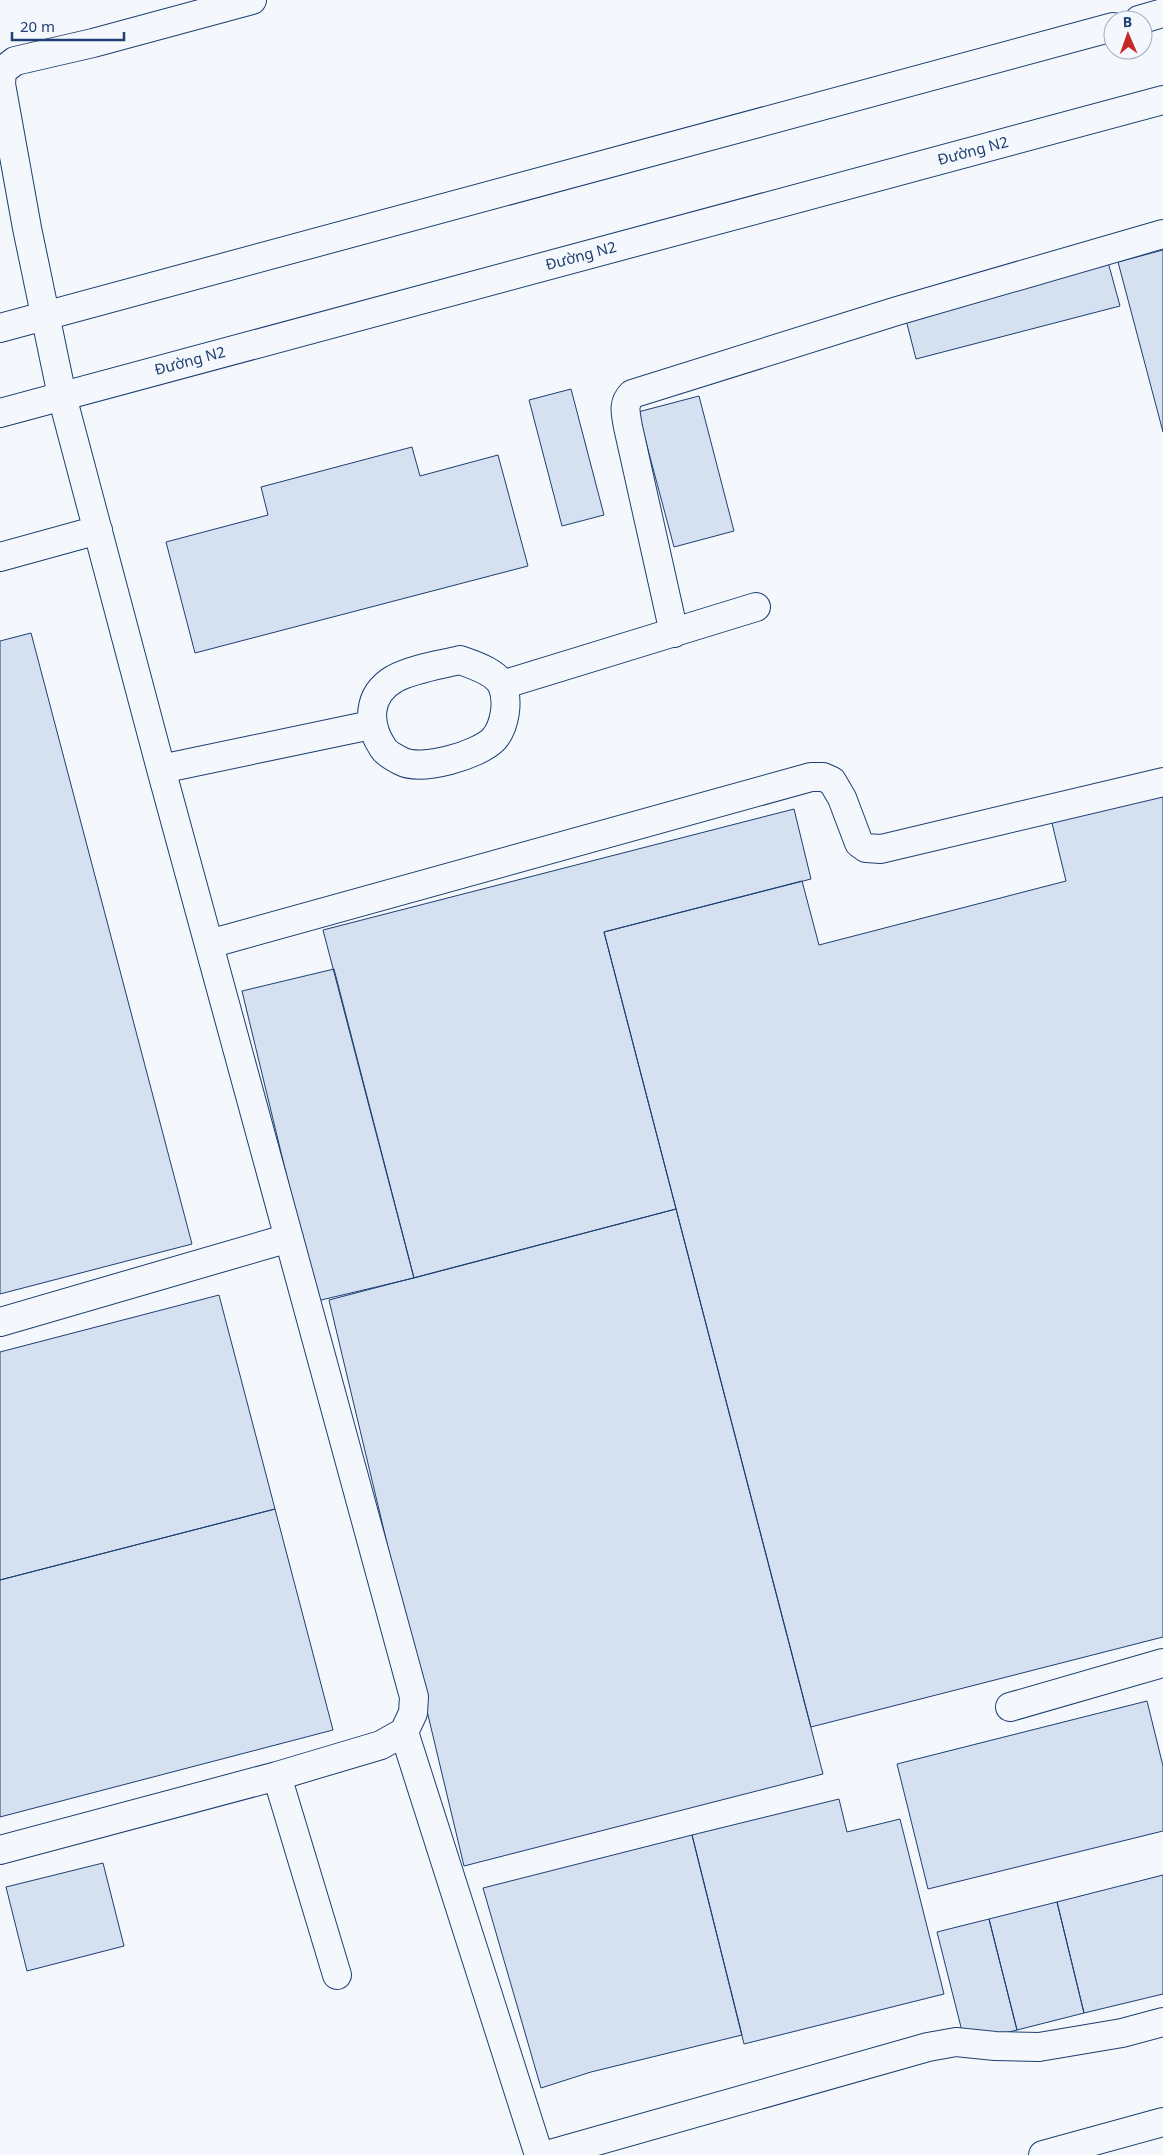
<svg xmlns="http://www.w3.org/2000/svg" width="1163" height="2155" viewBox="0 0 1163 2155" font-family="'Noto Sans',sans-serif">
	<rect width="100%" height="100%" fill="#f4f7fb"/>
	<path fill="#d5e0f0" stroke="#1d3f73" d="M 1163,250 L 1163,432 L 1118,262 Z
		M 1108,262 L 1120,306 L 916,359 L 905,316 Z
		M 571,389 L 604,515 L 562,526 L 529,400 Z
		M 699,396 L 734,531 L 674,547 L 638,412 Z
		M 412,447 L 420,476 L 498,455 L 528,566 L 195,653 L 166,542 L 268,515 L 261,487 Z
		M 31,633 L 192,1244 L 0,1294 L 0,641 Z
		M 1163,790 L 1163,1637 L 811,1727 L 604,932 L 802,881 L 819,945 L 1066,881 L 1051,819 Z
		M 794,809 L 811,879 L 604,932 L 676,1209 L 414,1278 L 323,930 Z
		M 334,969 L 414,1278 L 317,1301 L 242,991 Z
		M 676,1209 L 823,1774 L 464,1866 L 329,1300 Z
		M 219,1295 L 275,1509 L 0,1580 L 0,1352 Z
		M 275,1509 L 333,1730 L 0,1817 L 0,1580 Z
		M 1147,1701 L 1163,1766 L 1163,1831 L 928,1889 L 897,1764 Z
		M 839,1799 L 847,1832 L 900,1819 L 944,1994 L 744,2044 L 692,1835 Z
		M 692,1835 L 742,2035 L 591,2072 L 541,2088 L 483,1888 Z
		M 103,1863 L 124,1946 L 27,1971 L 6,1887 Z
		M 1163,1875 L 1163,1994 L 1084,2013 L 1057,1902 Z
		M 1057,1902 L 1084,2013 L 1017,2030 L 989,1919 Z
		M 989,1919 L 1017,2030 L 965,2043 L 937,1932 Z"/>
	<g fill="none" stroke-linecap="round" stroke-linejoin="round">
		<g stroke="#1d3f73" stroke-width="30">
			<path id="minor" d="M 1139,20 L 1163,13
				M 0,328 L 1113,27
				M 0,413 L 1163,100
				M 0,557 L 98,530
				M 674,633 L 628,427 C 626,414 622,404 632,394 L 897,311 L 1163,234
				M 460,660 C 473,665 495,671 502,685 C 509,701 505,726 494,739 C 479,755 421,772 401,761 C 395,758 386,753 383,748 C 367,724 367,695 394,679 C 412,669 440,665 460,660 Z
				M 502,685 L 756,607
				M 161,769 L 371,725
				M 209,944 L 811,777 L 823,777 L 832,781 L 842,798 L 859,843 L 866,848 L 881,849 L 1163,782
				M 0,1322 L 289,1238
				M 1010,1707 L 1163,1663
				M 404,1732 L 539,2155
				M 277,1776 L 337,1975
				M 0,1850 L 277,1776 L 381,1745 L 404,1732 L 413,1713 L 414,1697 L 161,769 L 62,396 L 27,228 L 1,84 L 2,71 L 15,61 L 93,43 L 252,0
				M 547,2155 L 928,2047 L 956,2042 L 995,2046 L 1039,2047 L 1122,2033 L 1163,2022
				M 1043,2155 L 1163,2122"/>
		</g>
		<use href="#minor" stroke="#f4f7fb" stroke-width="28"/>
	</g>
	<g text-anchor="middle" stroke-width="4" stroke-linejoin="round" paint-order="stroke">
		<g font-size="15" fill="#1d3f73" stroke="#f4f7fb">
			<text transform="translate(973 151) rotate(-15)" y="5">Đường N2</text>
			<text transform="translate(581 256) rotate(-15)" y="5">Đường N2</text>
			<text transform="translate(190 361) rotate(-15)" y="5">Đường N2</text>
		</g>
	</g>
	<g transform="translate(1128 35) rotate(358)"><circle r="24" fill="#f4f7fb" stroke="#9eadc5"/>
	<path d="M0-4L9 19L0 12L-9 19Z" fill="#c62828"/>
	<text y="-8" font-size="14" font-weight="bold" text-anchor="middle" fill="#1d3f73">B</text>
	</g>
	<path d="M12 32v8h112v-8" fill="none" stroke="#1d3f73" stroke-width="2.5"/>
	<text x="20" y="32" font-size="15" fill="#1d3f73" stroke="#f4f7fb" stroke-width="4" paint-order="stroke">20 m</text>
</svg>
